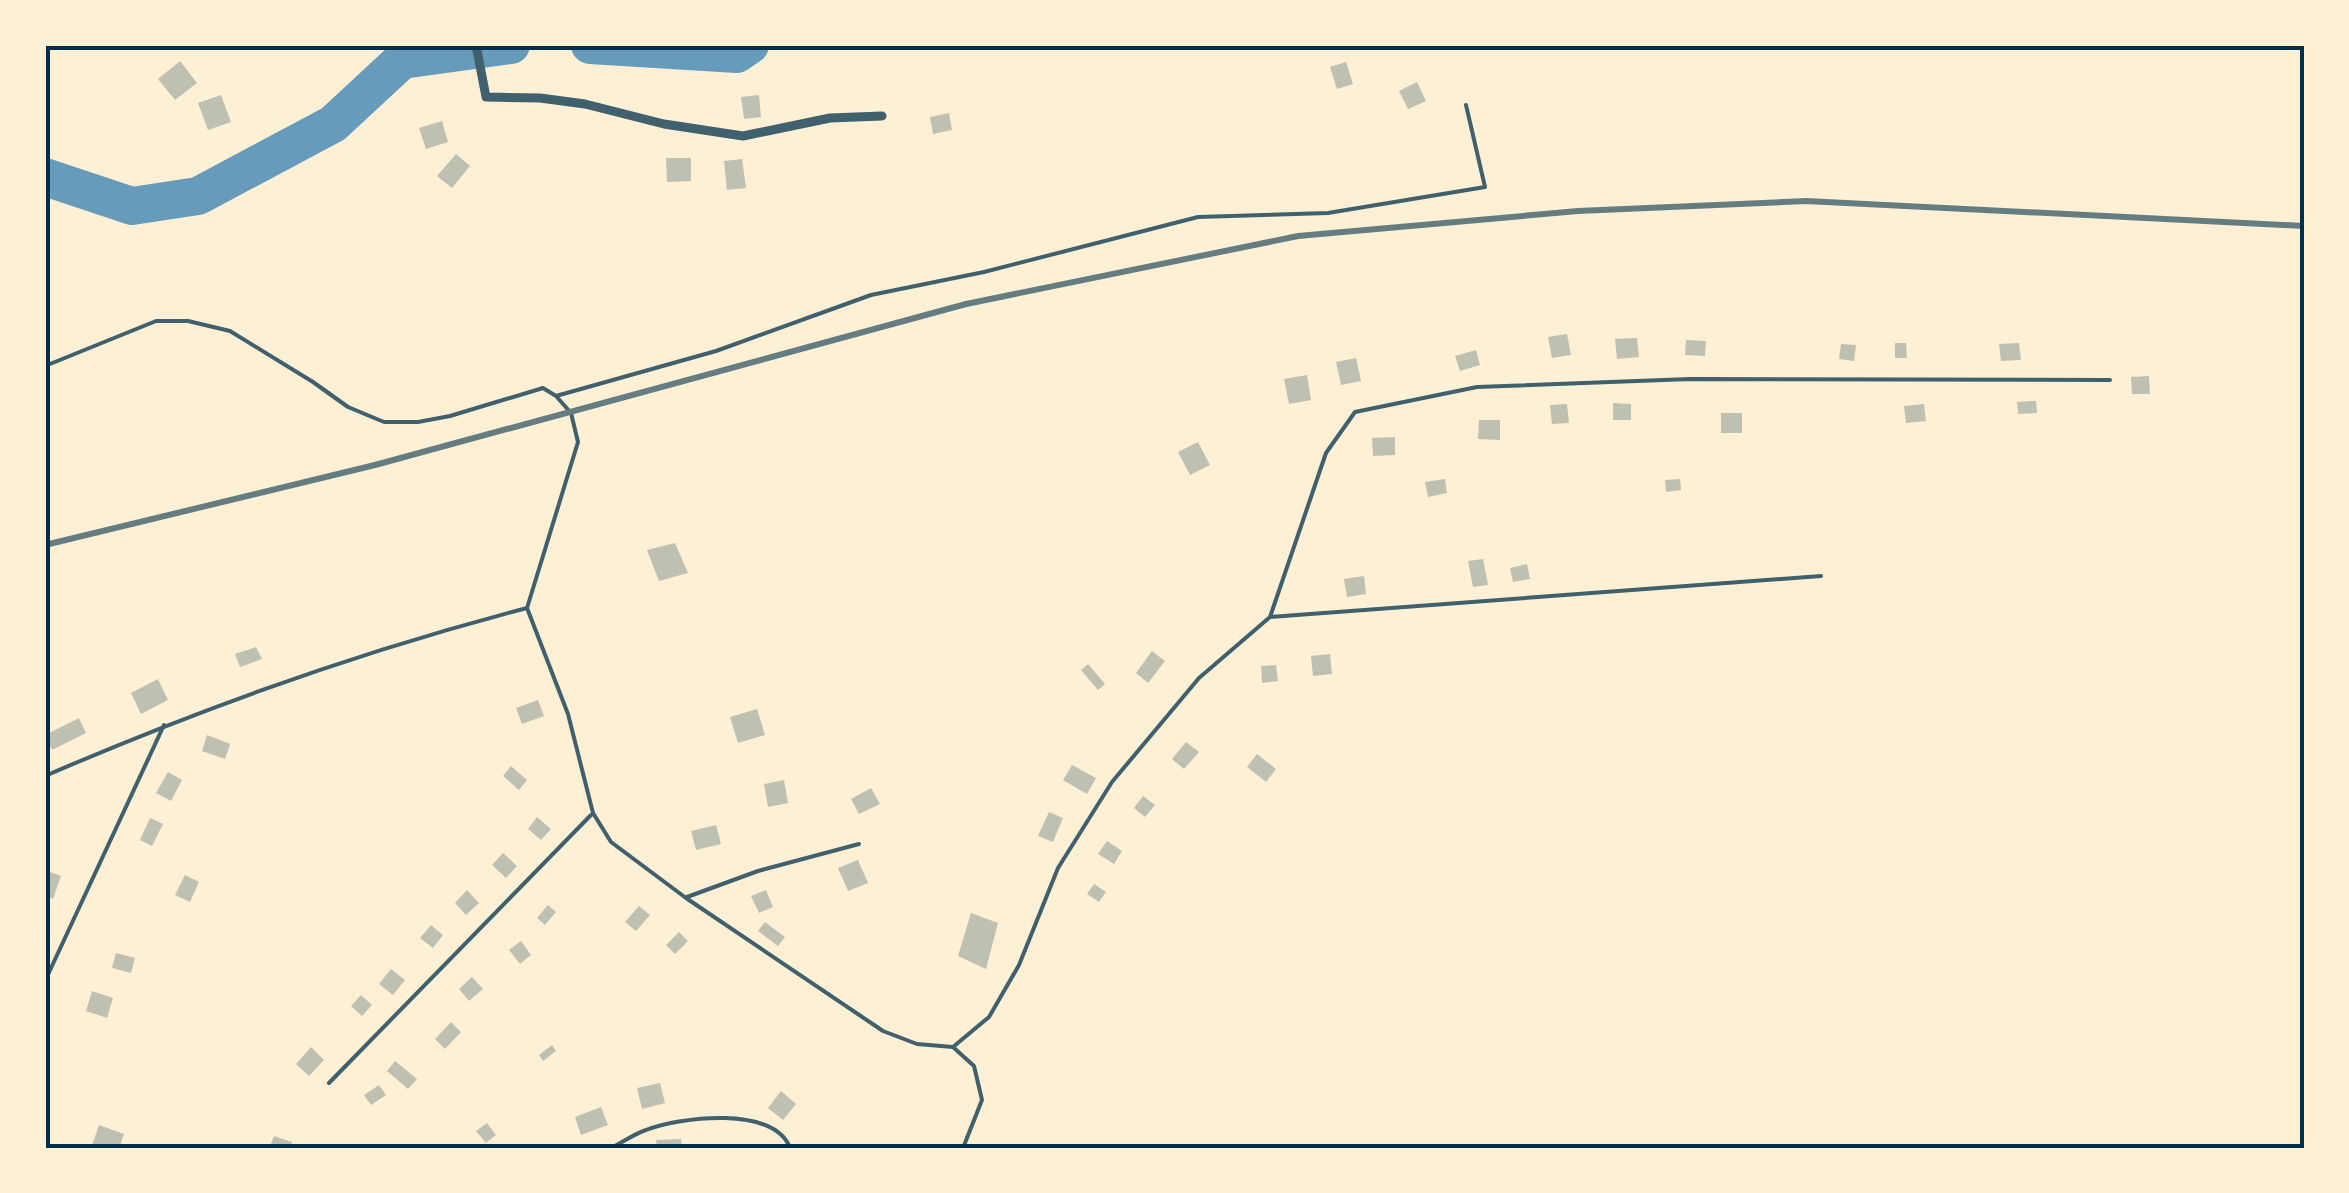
<svg xmlns="http://www.w3.org/2000/svg" width="2349" height="1193" viewBox="0 0 2349 1193" font-family="'Roboto Condensed',sans-serif">
	<rect width="100%" height="100%" fill="#fdf0d5"/>
	<g fill="none" stroke-linecap="round" stroke-linejoin="round">
		<path stroke="#669bbc" stroke-width="38" d="M 590,45 L 737,54 L 750,45
			M 45,177 L 132,206 L 198,196 L 333,124 L 402,60 L 511,45"/>
	</g>
	<path fill="#bec0b2" d="M 180,61 L 197,83 L 175,100 L 158,79 Z
		M 1346,62 L 1353,84 L 1337,89 L 1330,67 Z
		M 1417,82 L 1426,101 L 1408,109 L 1399,91 Z
		M 221,95 L 231,122 L 208,130 L 198,103 Z
		M 759,95 L 761,117 L 744,119 L 741,97 Z
		M 949,113 L 952,130 L 933,134 L 930,117 Z
		M 442,121 L 448,142 L 426,149 L 419,128 Z
		M 456,154 L 470,166 L 452,188 L 437,176 Z
		M 666,158 L 691,158 L 691,181 L 667,182 Z
		M 742,159 L 746,188 L 727,190 L 724,161 Z
		M 1567,334 L 1571,355 L 1552,358 L 1548,337 Z
		M 1637,338 L 1639,357 L 1617,359 L 1615,339 Z
		M 1686,340 L 1706,341 L 1705,356 L 1685,355 Z
		M 1895,343 L 1906,343 L 1907,358 L 1895,358 Z
		M 2019,343 L 2021,360 L 2001,361 L 1999,344 Z
		M 1841,344 L 1856,345 L 1854,361 L 1839,359 Z
		M 1476,350 L 1480,365 L 1460,371 L 1455,356 Z
		M 1356,358 L 1361,381 L 1341,385 L 1336,362 Z
		M 1307,375 L 1311,400 L 1289,404 L 1284,379 Z
		M 2149,376 L 2150,394 L 2132,394 L 2131,377 Z
		M 2036,401 L 2037,413 L 2018,414 L 2017,402 Z
		M 1613,403 L 1631,404 L 1631,420 L 1613,420 Z
		M 1567,404 L 1569,423 L 1552,424 L 1550,405 Z
		M 1924,404 L 1926,421 L 1906,423 L 1904,406 Z
		M 1721,413 L 1742,413 L 1742,433 L 1721,433 Z
		M 1479,420 L 1500,420 L 1500,440 L 1478,439 Z
		M 1395,437 L 1395,455 L 1373,456 L 1372,438 Z
		M 1198,442 L 1210,465 L 1190,475 L 1178,452 Z
		M 1445,479 L 1447,493 L 1428,497 L 1425,482 Z
		M 1680,479 L 1681,490 L 1666,492 L 1665,480 Z
		M 675,543 L 688,573 L 659,581 L 647,550 Z
		M 1483,559 L 1488,585 L 1473,587 L 1468,561 Z
		M 1527,564 L 1530,579 L 1513,582 L 1510,568 Z
		M 1364,576 L 1366,594 L 1347,597 L 1344,579 Z
		M 256,647 L 262,659 L 240,667 L 235,654 Z
		M 1152,651 L 1165,661 L 1148,683 L 1136,673 Z
		M 1330,654 L 1332,674 L 1313,676 L 1311,656 Z
		M 1088,664 L 1105,684 L 1098,690 L 1081,670 Z
		M 1276,665 L 1278,681 L 1262,683 L 1261,666 Z
		M 158,679 L 168,700 L 141,714 L 131,693 Z
		M 538,700 L 544,716 L 522,724 L 516,708 Z
		M 757,709 L 765,735 L 738,743 L 730,717 Z
		M 79,718 L 86,733 L 52,750 L 45,735 Z
		M 207,735 L 230,744 L 225,759 L 202,751 Z
		M 1186,742 L 1199,752 L 1184,769 L 1172,759 Z
		M 1257,754 L 1276,769 L 1266,782 L 1247,767 Z
		M 1072,765 L 1096,778 L 1087,794 L 1063,780 Z
		M 511,766 L 527,780 L 519,790 L 503,776 Z
		M 168,772 L 182,780 L 171,801 L 156,793 Z
		M 784,780 L 788,803 L 768,807 L 764,784 Z
		M 871,788 L 880,804 L 859,814 L 851,799 Z
		M 1143,796 L 1155,805 L 1145,817 L 1134,808 Z
		M 1049,812 L 1063,818 L 1053,842 L 1038,836 Z
		M 537,817 L 551,829 L 541,840 L 528,829 Z
		M 150,818 L 163,824 L 152,846 L 140,840 Z
		M 716,825 L 721,844 L 696,850 L 691,831 Z
		M 1107,841 L 1122,851 L 1114,864 L 1098,854 Z
		M 503,853 L 517,866 L 506,878 L 492,865 Z
		M 858,860 L 868,883 L 848,891 L 838,868 Z
		M 45,870 L 61,876 L 53,899 L 45,896 Z
		M 185,875 L 199,882 L 190,902 L 175,895 Z
		M 1094,884 L 1106,892 L 1099,902 L 1087,894 Z
		M 467,890 L 479,903 L 466,915 L 455,903 Z
		M 766,890 L 773,907 L 759,913 L 751,896 Z
		M 548,905 L 556,912 L 545,925 L 537,918 Z
		M 639,906 L 650,915 L 636,931 L 625,922 Z
		M 971,913 L 998,923 L 986,969 L 958,956 Z
		M 765,922 L 785,937 L 778,946 L 758,931 Z
		M 431,925 L 443,935 L 433,948 L 420,938 Z
		M 679,932 L 688,941 L 675,954 L 666,945 Z
		M 521,941 L 531,955 L 520,964 L 509,950 Z
		M 116,953 L 135,958 L 131,973 L 112,968 Z
		M 391,969 L 405,980 L 393,995 L 379,984 Z
		M 472,977 L 483,989 L 469,1001 L 459,989 Z
		M 92,991 L 113,998 L 107,1018 L 86,1011 Z
		M 361,995 L 372,1005 L 362,1016 L 351,1006 Z
		M 451,1022 L 461,1032 L 445,1049 L 435,1039 Z
		M 552,1045 L 556,1051 L 543,1061 L 539,1055 Z
		M 311,1047 L 324,1060 L 309,1076 L 296,1064 Z
		M 395,1061 L 417,1079 L 408,1089 L 387,1071 Z
		M 660,1083 L 665,1103 L 642,1109 L 637,1088 Z
		M 379,1085 L 386,1095 L 371,1105 L 364,1095 Z
		M 781,1091 L 796,1104 L 783,1120 L 768,1108 Z
		M 601,1107 L 608,1125 L 581,1135 L 575,1117 Z
		M 487,1123 L 496,1135 L 486,1143 L 476,1131 Z
		M 99,1125 L 124,1134 L 119,1148 L 91,1148 Z
		M 274,1136 L 292,1142 L 290,1148 L 270,1146 Z
		M 681,1139 L 682,1148 L 657,1148 L 656,1140 Z"/>
	<g fill="none" stroke-linecap="round" stroke-linejoin="round">
		<path stroke="#3f606c" stroke-width="4" d="M 45,366 L 156,321 L 188,321 L 230,331 L 313,382 L 348,407 L 384,422 L 418,422 L 450,416 L 543,388 L 556,396 L 571,413 L 578,442 L 527,608 L 568,714 L 593,813 L 611,842 L 686,898 L 883,1031 L 917,1044 L 953,1047 L 974,1066 L 982,1100 L 963,1148
			M 556,396 L 716,351 L 871,295 L 984,272 L 1198,217 L 1328,213 L 1485,187 L 1466,105
			M 1270,617 L 1326,453 L 1355,412 L 1477,387 L 1690,379 L 2110,380
			M 45,776 C 202,708 362,651 527,608
			M 687,897 L 758,871 L 859,844
			M 45,981 L 164,725
			M 953,1047 L 989,1017 L 1019,965 L 1058,868 L 1112,782 L 1199,678 L 1270,617 L 1821,576
			M 329,1083 L 591,815
			M 611,1148 C 623,1142 634,1134 646,1130 C 680,1117 774,1105 790,1148"/>
		<path stroke="#3f606c" stroke-width="9" d="M 476,45 L 486,97 L 540,98 L 585,104 L 664,124 L 743,136 L 830,118 L 882,116"/>
		<path stroke="#657d81" stroke-width="6" d="M 45,545 L 375,465 L 966,304 L 1298,236 L 1578,211 L 1806,201 L 2304,226"/>
	</g>
	<rect width="2349" height="1193" fill="none" stroke="#fdf0d5" stroke-width="95"/>
	<rect x="48" y="48" width="2254" height="1098" fill="none" stroke="#003049" stroke-width="4"/>
</svg>
